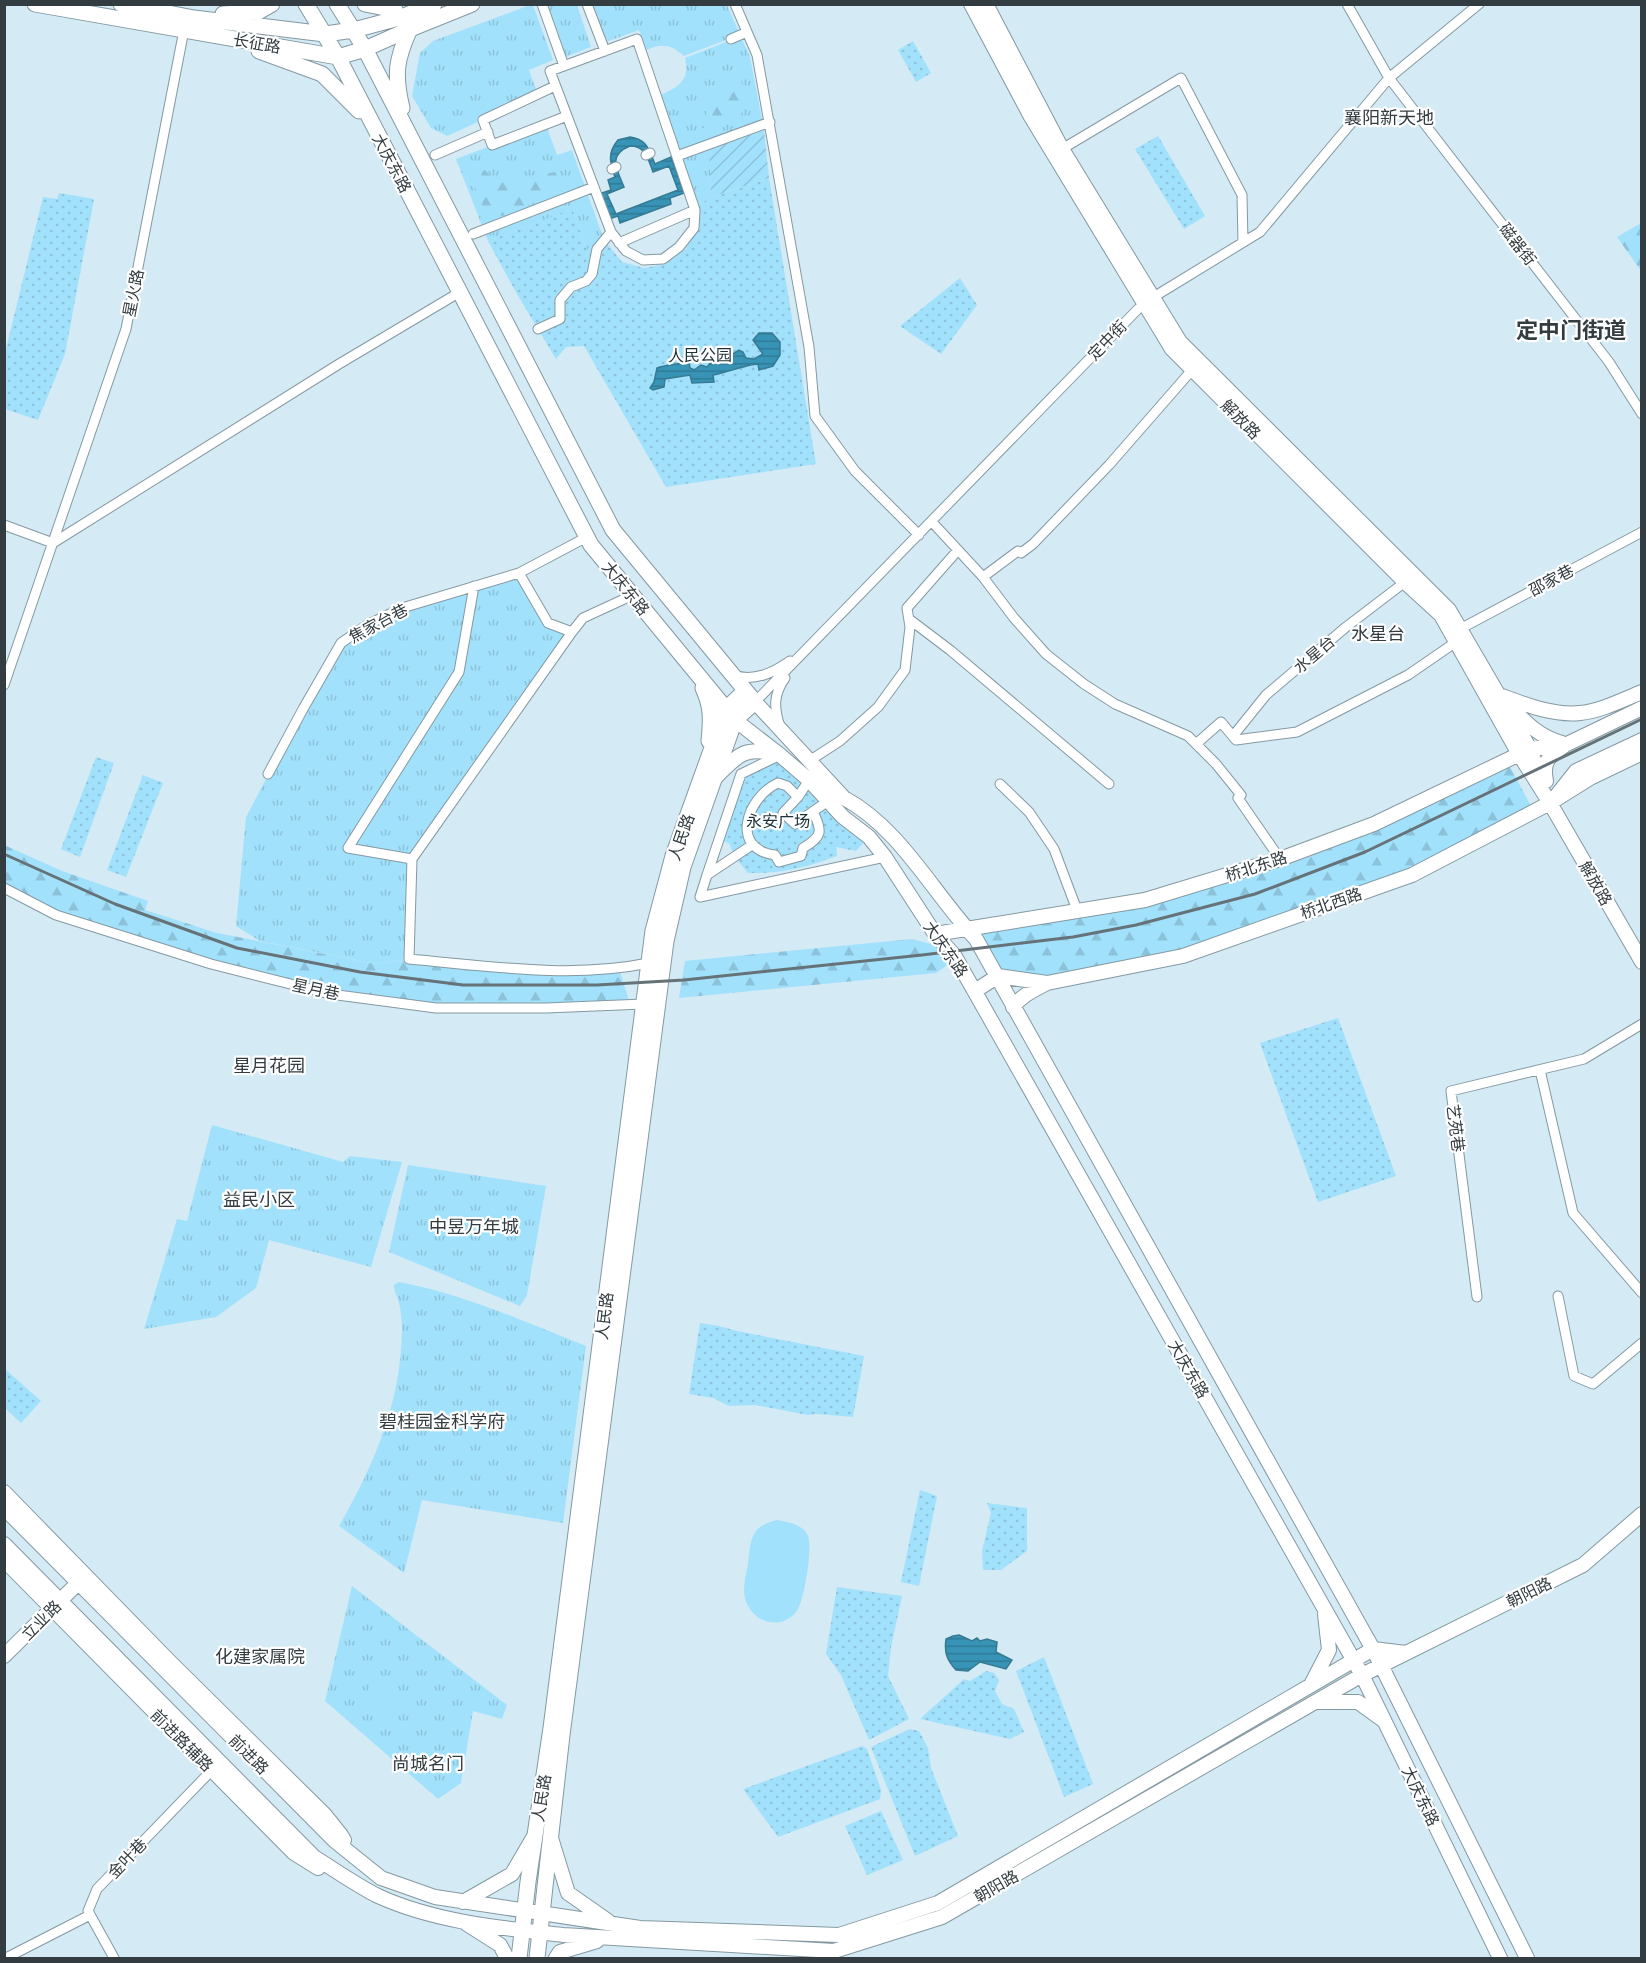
<svg xmlns="http://www.w3.org/2000/svg" width="1646" height="1963" viewBox="0 0 1646 1963" font-family="Manrope,'Noto Sans SC',sans-serif">
	<defs>
		<pattern id="grass-tufts" width="24" height="20" patternUnits="userSpaceOnUse" patternTransform="scale(1.5)"><rect width="24" height="20" fill="#a2e1fc"/><path d="M3 7l-1-3M5 7V3M7 7l1-3M15 17l-1-3M17 17v-4M19 17l1-3" fill="none" stroke="#8cc2d9"/></pattern>
		<pattern id="forest-firs" width="22" height="20" patternUnits="userSpaceOnUse" patternTransform="scale(1.5)"><rect width="22" height="20" fill="#a2e1fc"/><path d="M5 1l3.5 6h-7zM16 11l3.5 6h-7z" fill="#8cc2d9"/></pattern>
		<pattern id="park-dots" width="8" height="8" patternUnits="userSpaceOnUse" patternTransform="scale(1.5)"><rect width="8" height="8" fill="#a2e1fc"/><path d="M2 2h.1M6 6h.1" fill="none" stroke="#8cc2d9" stroke-width="1.8" stroke-linecap="round"/></pattern>
		<pattern id="garden-furrows" width="10" height="10" patternUnits="userSpaceOnUse" patternTransform="scale(1.5)"><rect width="10" height="10" fill="#a2e1fc"/><path d="M-1 1l2-2M0 10L10 0M9 11l2-2" fill="none" stroke="#8cc2d9"/></pattern>
		<pattern id="water-rules" width="6" height="5" patternUnits="userSpaceOnUse" patternTransform="scale(1.5)"><rect width="6" height="5" fill="#3794b7"/><path d="M0 2.5h6" fill="none" stroke="#2f7a96"/></pattern>
	</defs>
	<rect width="100%" height="100%" fill="#d4eaf4"/>
	<path fill="url(#grass-tufts)" d="M 530,5 L 533,5 L 553,60 L 529,70 L 538,95 L 447,136 L 431,128 L 412,96 L 420,53 L 433,41 Z
		M 547,5 L 577,5 L 591,47 L 565,57 Z
		M 593,5 L 727,5 L 750,57 L 764,130 L 710,148 L 711,197 L 698,206 L 660,95 C 679,87 690,80 685,58 L 731,40 L 731,38 L 684,56 C 671,44 662,43 646,50 L 639,30 L 606,42 Z
		M 546,125 L 557,155 L 572,150 L 604,240 L 587,250 L 572,210 L 488,241 L 456,159 Z
		M 519,573 L 548,623 L 572,632 L 412,859 L 409,959 L 376,964 L 260,941 L 236,926 L 246,817 L 303,709 L 341,643 L 402,608 Z
		M 212,1125 L 343,1162 L 350,1156 L 402,1162 L 371,1267 L 269,1240 L 256,1288 L 216,1317 L 144,1329 L 177,1219 L 187,1221 Z
		M 408,1165 L 546,1186 L 527,1295 L 520,1306 L 389,1252 Z
		M 399,1282 C 464,1294 525,1322 586,1346 L 563,1523 L 422,1500 L 404,1573 L 339,1526 C 374,1465 401,1403 402,1330 C 402,1322 401,1311 399,1303 C 397,1296 394,1291 394,1285 Z
		M 352,1586 L 507,1705 L 502,1719 L 473,1711 L 461,1783 L 438,1799 L 325,1701 Z"/>
	<path fill="url(#forest-firs)" d="M 737,73 L 746,92 L 741,115 L 719,130 L 702,128 L 707,111 L 719,99 L 723,84 Z
		M 485,170 L 498,184 C 516,177 536,176 555,172 L 562,182 L 543,198 L 508,216 L 486,215 L 470,175 Z
		M 1641,223 L 1641,271 L 1617,237 Z
		M 1509,765 L 1532,808 L 1414,874 L 1183,956 L 1047,983 L 998,976 L 966,929 L 1145,900 L 1280,859 Z
		M 4,845 L 62,871 L 148,901 L 145,910 L 217,933 L 376,964 L 409,959 L 556,971 L 619,968 L 630,1004 L 436,1008 L 330,994 L 57,913 L 5,884 Z
		M 912,939 L 939,946 L 949,964 L 936,973 L 679,998 L 685,961 Z"/>
	<path fill="url(#park-dots)" d="M 913,41 L 931,73 L 916,82 L 898,50 Z
		M 1158,136 L 1205,216 L 1184,229 L 1135,149 Z
		M 769,178 L 816,464 L 666,487 L 584,346 L 566,347 L 556,359 L 517,294 L 488,241 L 572,209 L 587,250 L 604,240 L 622,262 L 644,268 L 666,264 L 685,249 L 698,228 L 698,206 L 711,197 Z
		M 59,193 L 94,199 L 65,354 L 38,420 L 5,409 L 5,353 L 43,197 L 57,199 Z
		M 960,278 L 977,305 L 941,354 L 900,326 Z
		M 780,755 L 869,837 L 856,851 L 836,847 L 837,856 C 808,867 780,874 748,873 L 735,857 L 729,843 L 719,840 L 741,774 Z
		M 96,757 L 114,763 L 80,857 L 61,849 Z
		M 143,775 L 163,783 L 126,877 L 107,870 Z
		M 1338,1018 L 1396,1176 L 1318,1202 L 1260,1043 Z
		M 700,1323 L 719,1326 L 737,1331 L 864,1356 L 853,1417 L 817,1414 L 808,1415 L 755,1405 L 729,1406 L 713,1398 L 689,1394 Z
		M 4,1368 L 41,1401 L 21,1423 L 5,1408 Z
		M 920,1490 L 937,1496 L 919,1586 L 901,1582 Z
		M 987,1503 L 1027,1508 L 1027,1551 L 1001,1570 L 983,1570 L 982,1551 L 991,1513 Z
		M 837,1587 L 902,1596 L 891,1647 L 888,1676 L 909,1719 L 869,1740 L 841,1675 L 826,1654 Z
		M 1044,1657 L 1093,1784 L 1064,1797 L 1016,1671 Z
		M 986,1671 L 994,1673 L 999,1680 L 995,1691 L 1002,1704 L 1014,1709 L 1024,1732 L 1010,1739 L 920,1719 L 964,1679 L 970,1681 Z
		M 910,1729 L 919,1731 L 928,1748 L 931,1768 L 958,1836 L 915,1856 L 871,1747 Z
		M 862,1746 L 867,1749 L 881,1790 L 880,1799 L 778,1837 L 743,1789 Z
		M 881,1811 L 903,1860 L 867,1875 L 845,1826 Z"/>
	<path fill="url(#garden-furrows)" d="M 764,130 L 769,178 L 711,197 L 709,148 Z"/>
	<path fill="#a2e1fc" d="M 777,1520 C 788,1522 803,1524 808,1536 C 813,1547 804,1603 796,1612 C 778,1634 745,1619 744,1591 C 744,1583 746,1573 748,1564 C 751,1540 750,1526 777,1520 Z
		M 370,1684 L 398,1694 L 390,1717 L 362,1706 Z"/>
	<path fill="url(#water-rules)" stroke="#367a93" stroke-width="1.5" fill-rule="evenodd" d="M 630,137 C 647,139 649,150 655,164 L 671,157 L 684,193 L 670,198 L 671,204 L 620,223 L 618,216 L 609,219 L 599,194 L 611,190 L 608,180 L 615,177 C 610,162 607,153 618,140 ZM 630,146 C 646,146 648,159 653,172 L 669,166 L 678,190 L 616,214 L 607,194 L 624,187 C 617,170 607,155 630,146 Z
		M 759,333 L 772,333 L 780,342 L 780,355 L 773,366 L 759,370 L 758,364 C 749,364 724,373 713,375 L 714,382 L 692,383 L 690,375 L 665,379 L 664,387 L 653,390 L 650,388 L 654,382 L 657,368 C 668,364 678,365 689,361 L 690,368 L 694,370 L 701,365 L 707,367 L 712,361 L 722,360 L 729,363 L 731,355 L 739,350 L 743,352 L 746,358 L 754,359 L 763,354 L 753,340 Z
		M 959,1635 L 972,1641 L 977,1638 L 980,1641 L 987,1639 L 997,1642 L 996,1652 L 1012,1660 L 1006,1669 L 980,1662 L 968,1671 L 956,1670 C 947,1660 944,1653 946,1639 L 953,1636 Z"/>
	<g fill="none" stroke-linecap="round" stroke-linejoin="round">
		<g stroke="#8499a2" stroke-width="11">
			<path id="street" d="M 542,4 L 564,66
				M 587,4 L 605,51
				M 735,4 L 757,55 L 809,347 L 815,416 L 855,471 L 919,535
				M 1347,4 L 1389,78 L 1609,362 L 1642,414
				M 731,39 L 747,32
				M 555,86 L 483,120 L 492,145 L 567,116
				M 1062,149 L 1181,78 L 1242,195 L 1243,242
				M 435,155 L 488,132
				M 646,155 L 650,153
				M 677,156 L 770,122
				M 612,169 L 616,167
				M 473,234 L 594,187
				M 619,243 L 695,210
				M 538,329 L 560,319 L 560,300 L 571,287 L 586,281 L 592,274 L 597,249 L 611,232 L 550,71 L 637,39 L 695,210 L 694,228 L 679,247 L 663,259 L 643,260 L 626,251 L 611,232
				M 932,522 L 983,577 L 1014,618 L 1046,654 L 1084,684 L 1115,704 L 1188,736 L 1216,764 L 1241,795 L 1238,798 L 1280,859
				M 4,525 L 53,543 L 339,364 L 460,292
				M 519,573 L 548,623 L 572,632
				M 983,577 L 1018,551 L 1021,553 L 1033,544 L 1109,465 L 1192,370
				M 633,595 L 583,618 L 572,632 L 412,859 L 409,959 C 489,966 570,979 649,963
				M 909,619 L 950,650 L 1109,784
				M 1460,629 L 1642,532
				M 733,675 C 754,682 773,673 790,661
				M 4,685 L 126,329 L 183,35
				M 755,702 L 1138,309 L 1152,298 L 1260,232 L 1389,78 L 1479,4
				M 780,727 C 774,708 773,695 785,678
				M 1233,736 L 1266,695 L 1346,627 L 1405,582
				M 1196,744 L 1221,722 L 1236,740 L 1297,732 L 1408,675 L 1456,642
				M 809,761 L 840,741 L 878,707 L 905,670 L 910,627 L 907,608 L 958,550
				M 268,774 L 303,709 L 341,643 L 367,625 L 402,608 L 519,573 L 587,537
				M 809,780 L 798,797 L 783,813 L 795,824 L 828,801
				M 1000,784 L 1029,812 L 1054,849 L 1077,910
				M 798,797 L 787,786 L 778,783 C 747,797 729,849 775,855 L 779,862 L 801,856 L 803,848 C 822,837 823,831 813,812
				M 412,859 L 348,848 L 459,672 L 474,586
				M 707,875 L 741,774 L 780,755
				M 4,888 L 56,915 L 211,964 L 330,994 L 436,1008 L 546,1008 L 644,1004
				M 700,897 L 885,857
				M 700,897 L 707,875 L 752,845
				M 1540,1070 L 1573,1213 L 1642,1293
				M 1558,1296 L 1574,1376 L 1593,1384 L 1642,1343
				M 1477,1297 L 1451,1091 L 1584,1059 L 1642,1024
				M 6,1958 L 90,1915
				M 114,1958 L 88,1911 L 97,1889 L 212,1770"/>
		</g>
		<g stroke="#8499a2" stroke-width="16">
			<path id="secondary" d="M 971,4 L 1030,115 L 1172,349 L 1405,582 L 1441,615 L 1519,754 L 1550,803 L 1642,962
				M 986,4 L 1062,149 L 1180,342 L 1449,610 L 1530,749 L 1541,779
				M 1499,695 C 1524,704 1553,716 1580,713 C 1601,711 1622,700 1642,692
				M 755,702 L 844,798 C 900,828 933,893 976,939 L 1374,1651 L 1527,1958
				M 1512,708 C 1527,724 1540,737 1562,743
				M 735,720 L 780,755 L 809,780 L 843,817 L 869,837 L 885,857 L 935,934 L 954,955 L 1362,1675 L 1500,1958
				M 716,777 C 738,755 744,746 776,754
				M 1546,781 C 1542,761 1549,756 1564,746
				M 1557,795 L 1576,771 L 1642,740
				M 935,934 L 1145,900 L 1280,859 L 1374,824 L 1530,749 L 1567,744 L 1642,708
				M 975,991 L 998,976 L 1047,983 L 1183,956 L 1412,875 L 1550,803 L 1590,778 L 1642,753
				M 1013,1007 C 1022,995 1034,990 1047,983
				M 4,1492 L 169,1661 L 325,1815 L 341,1835 L 344,1840
				M 4,1508 L 335,1841 L 381,1878 L 435,1897 L 640,1928 L 839,1935 L 938,1903 L 1373,1649 L 1406,1653
				M 4,1544 L 314,1857 C 335,1870 356,1885 378,1896 C 435,1922 501,1928 563,1935 L 834,1951 L 942,1917 L 1362,1675 L 1583,1565 L 1642,1514
				M 4,1560 L 294,1853 L 318,1868
				M 4,1656 L 78,1583
				M 1312,1683 L 1329,1650 L 1325,1614
				M 1318,1702 L 1358,1702 L 1383,1720
				M 551,1838 L 568,1893 L 608,1921
				M 463,1902 L 512,1874 L 533,1838
				M 467,1924 L 500,1945 L 507,1958
				M 556,1958 L 560,1952 L 597,1941"/>
		</g>
		<g stroke="#8499a2" stroke-width="17">
			<path id="primary" d="M 35,4 L 338,57 L 365,49 L 410,29 L 472,4
				M 121,4 L 194,18 L 325,34 L 354,30 L 399,18 L 434,4
				M 306,4 L 338,57 L 591,545 L 731,715
				M 337,4 L 365,49 L 613,530 L 755,702 L 735,720 L 683,867 L 666,941 L 562,1735 L 537,1958
				M 365,4 L 395,10
				M 223,14 L 258,12 L 272,4
				M 259,51 L 322,74 L 359,111
				M 402,108 C 394,75 396,59 410,29
				M 703,688 C 712,707 711,720 709,741
				M 519,1958 L 528,1882 L 551,1728 L 653,931 L 673,856 L 726,709 L 745,691"/>
		</g>
		<use href="#street" stroke="#fff" stroke-width="9"/>
		<use href="#secondary" stroke="#fff" stroke-width="14"/>
		<use href="#primary" stroke="#fff" stroke-width="15"/>
		<path stroke="#657278" stroke-width="3" d="M 4,854 L 115,904 L 237,948 L 360,972 L 463,985 L 597,985 L 684,980 L 922,955 L 1073,937 L 1136,925 L 1255,894 L 1365,852 L 1642,719"/>
	</g>
	<g text-anchor="middle" stroke-width="4.5" stroke-linejoin="round" paint-order="stroke">
		<g font-size="16" fill="#333c40" stroke="#fff">
			<text transform="translate(257 43) rotate(10)" y="6">长征路</text>
			<text transform="translate(392 163) rotate(62)" y="6">大庆东路</text>
			<text transform="translate(1518 244) rotate(52)" y="6">磁器街</text>
			<text transform="translate(133 293) rotate(-79)" y="6">星火路</text>
			<text transform="translate(1107 340) rotate(-46)" y="6">定中街</text>
			<text transform="translate(1241 419) rotate(45)" y="6">解放路</text>
			<text transform="translate(1551 580) rotate(-28)" y="6">邵家巷</text>
			<text transform="translate(626 588) rotate(51)" y="6">大庆东路</text>
			<text transform="translate(378 623) rotate(-28)" y="6">焦家台巷</text>
			<text transform="translate(1314 654) rotate(-40)" y="6">水星台</text>
			<text transform="translate(681 837) rotate(-71)" y="6">人民路</text>
			<text transform="translate(1256 866) rotate(-18)" y="6">桥北东路</text>
			<text transform="translate(1596 883) rotate(60)" y="6">解放路</text>
			<text transform="translate(1331 903) rotate(-19)" y="6">桥北西路</text>
			<text transform="translate(946 949) rotate(55)" y="6">大庆东路</text>
			<text transform="translate(316 989) rotate(12)" y="6">星月巷</text>
			<text transform="translate(1456 1128) rotate(83)" y="6">艺苑巷</text>
			<text transform="translate(604 1316) rotate(-83)" y="6">人民路</text>
			<text transform="translate(1189 1369) rotate(60)" y="6">大庆东路</text>
			<text transform="translate(1529 1592) rotate(-26)" y="6">朝阳路</text>
			<text transform="translate(41 1620) rotate(-45)" y="6">立业路</text>
			<text transform="translate(182 1740) rotate(45)" y="6">前进路辅路</text>
			<text transform="translate(249 1754) rotate(45)" y="6">前进路</text>
			<text transform="translate(1421 1796) rotate(64)" y="6">大庆东路</text>
			<text transform="translate(541 1798) rotate(-81)" y="6">人民路</text>
			<text transform="translate(127 1858) rotate(-46)" y="6">金叶巷</text>
			<text transform="translate(996 1886) rotate(-30)" y="6">朝阳路</text>
		</g>
		<g font-size="16" fill="#1c3139" stroke="#fff">
			<text x="700" y="361">人民公园</text>
			<text x="778" y="827">永安广场</text>
		</g>
		<g font-size="18" fill="#333c40" stroke="#fff">
			<text x="1389" y="124">襄阳新天地</text>
			<text x="1378" y="640">水星台</text>
			<text x="269" y="1072">星月花园</text>
			<text x="259" y="1206">益民小区</text>
			<text x="474" y="1233">中昱万年城</text>
			<text x="442" y="1428">碧桂园金科学府</text>
			<text x="260" y="1663">化建家属院</text>
			<text x="428" y="1770">尚城名门</text>
		</g>
		<g font-size="22" font-weight="bold" fill="#333c40" stroke="#fff">
			<text x="1571" y="338">定中门街道</text>
		</g>
	</g>
	<rect width="1646" height="1963" fill="none" stroke="#333c40" stroke-width="12"/>
</svg>
